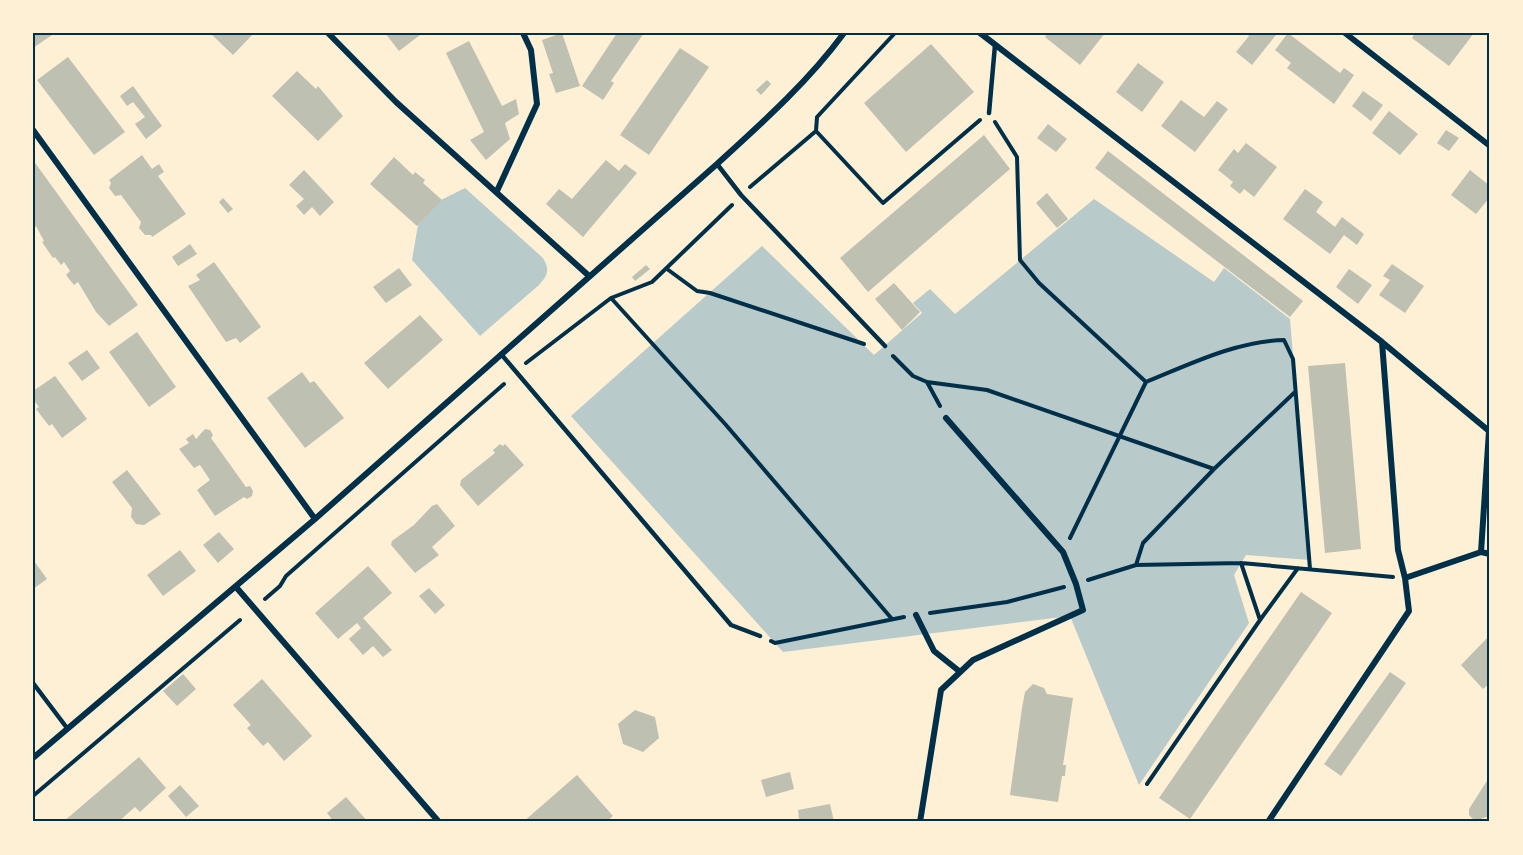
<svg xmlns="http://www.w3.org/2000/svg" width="1523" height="855" viewBox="0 0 1523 855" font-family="Roboto,sans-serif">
	<rect width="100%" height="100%" fill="#fdf0d5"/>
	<path fill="#b9caca" d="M 465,188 L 543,258 C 550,270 548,275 539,285 L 480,336 L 412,260 L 418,225 L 441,200 Z
		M 1094,199 L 1214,282 L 1224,268 L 1290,319 L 1310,560 L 1246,555 L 1234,575 L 1249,623 L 1139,785 L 1070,616 L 783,652 L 571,416 L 762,246 L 874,355 L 922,313 L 913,303 L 930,289 L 955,314 Z"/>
	<path fill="#bec0b2" d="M 33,33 L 55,33 L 33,48 Z
		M 210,33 L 254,33 L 233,55 Z
		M 385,33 L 418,33 L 420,35 L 399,51 Z
		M 562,33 L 580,86 L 556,93 L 549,74 L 553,73 L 542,40 Z
		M 617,33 L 644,33 L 611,81 L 614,83 L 603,100 L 582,86 Z
		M 1048,33 L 1105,33 L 1080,65 L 1045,37 Z
		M 1245,33 L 1276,35 L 1252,65 L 1236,52 L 1249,36 Z
		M 1288,33 L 1340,73 L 1344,68 L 1354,75 L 1334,104 L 1287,68 L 1291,63 L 1275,50 Z
		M 1415,33 L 1474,33 L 1449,66 L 1412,38 Z
		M 469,41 L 502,106 L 516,99 L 519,114 L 505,123 L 510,139 L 486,160 L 470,140 L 484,132 L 446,53 Z
		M 931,44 L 974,92 L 906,152 L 864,103 Z
		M 680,48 L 709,67 L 649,155 L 620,135 Z
		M 68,57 L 125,132 L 94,155 L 37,80 Z
		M 1138,63 L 1164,82 L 1142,112 L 1116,92 Z
		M 297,71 L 316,89 L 318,86 L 343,116 L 318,141 L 272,96 Z
		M 767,80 L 771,84 L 761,95 L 756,90 Z
		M 133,86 L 162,126 L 146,139 L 135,124 L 145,117 L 133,102 L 127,106 L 120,96 Z
		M 1363,91 L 1383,105 L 1371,121 L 1352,106 Z
		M 1181,100 L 1204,117 L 1217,101 L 1228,109 L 1195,152 L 1161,126 Z
		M 1389,111 L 1418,134 L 1400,155 L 1372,133 Z
		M 1048,124 L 1067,139 L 1056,152 L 1037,138 Z
		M 1446,130 L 1459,138 L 1449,151 L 1437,143 Z
		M 984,135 L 1010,169 L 868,292 L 840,258 Z
		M 1246,143 L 1277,167 L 1254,197 L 1244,189 L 1240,194 L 1230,186 L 1233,182 L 1218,170 L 1234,149 L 1238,153 Z
		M 1108,151 L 1303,301 L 1290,317 L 1095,168 Z
		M 142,155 L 152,169 L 159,164 L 164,172 L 158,176 L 186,214 L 152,237 L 151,235 L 145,235 L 139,228 L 141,222 L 121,195 L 115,196 L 109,188 L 111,183 L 109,180 Z
		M 394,157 L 413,175 L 415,172 L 425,180 L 423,183 L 442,200 L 417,226 L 370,184 Z
		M 33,160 L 138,305 L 109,326 L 96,312 L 78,282 L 74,285 L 66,275 L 70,271 L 64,262 L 61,265 L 55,257 L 53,258 L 42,242 L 44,241 L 36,226 L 33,229 Z
		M 606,160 L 619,171 L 625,164 L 637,173 L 583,237 L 546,204 L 559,189 L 572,199 Z
		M 304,170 L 334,202 L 320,216 L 312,207 L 304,215 L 296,206 L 304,199 L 289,185 Z
		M 1470,170 L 1490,186 L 1490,197 L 1476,214 L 1451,195 Z
		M 1305,189 L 1323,202 L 1316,212 L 1335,227 L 1342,217 L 1364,234 L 1357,245 L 1344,235 L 1330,254 L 1283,219 Z
		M 1047,193 L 1068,219 L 1057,228 L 1036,203 Z
		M 223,198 L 233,209 L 228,213 L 219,202 Z
		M 190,244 L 197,254 L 178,266 L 172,257 Z
		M 214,262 L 261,327 L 240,343 L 236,338 L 226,342 L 188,286 L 200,280 L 196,275 Z
		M 1392,264 L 1424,286 L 1405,313 L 1379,295 L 1390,280 L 1383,276 Z
		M 646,265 L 650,269 L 635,281 L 632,277 Z
		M 399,268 L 412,285 L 386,303 L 373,287 Z
		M 1349,269 L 1372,285 L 1358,304 L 1336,287 Z
		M 894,283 L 920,312 L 902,330 L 875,299 Z
		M 420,315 L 443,340 L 388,389 L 364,363 Z
		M 137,332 L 176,387 L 149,407 L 109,352 Z
		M 87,350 L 100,368 L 82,381 L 68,363 Z
		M 1345,363 L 1361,549 L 1325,553 L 1308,366 Z
		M 302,372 L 310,383 L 314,381 L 344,418 L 305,448 L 267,398 Z
		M 55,376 L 87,419 L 62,438 L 52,424 L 49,426 L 36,409 L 39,407 L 33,399 L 33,391 Z
		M 205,429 L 210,430 L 213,435 L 211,438 L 246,487 L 250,486 L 253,491 L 252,496 L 247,499 L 244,497 L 215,516 L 197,490 L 210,480 L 200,465 L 194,468 L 179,449 L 189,443 L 186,439 L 193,434 L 196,439 Z
		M 500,444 L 503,446 L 505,444 L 524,465 L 478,506 L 460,485 L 461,480 L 495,453 L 493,450 Z
		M 127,470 L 161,514 L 144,525 L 136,524 L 131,517 L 132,508 L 112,482 Z
		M 437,504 L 455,526 L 432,547 L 439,555 L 415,573 L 391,545 L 392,541 L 414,525 L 432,506 Z
		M 219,532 L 234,549 L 218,563 L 203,545 Z
		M 180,550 L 196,571 L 163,596 L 147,575 Z
		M 34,561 L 47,579 L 33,589 L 33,562 Z
		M 368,566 L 392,593 L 363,618 L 392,650 L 383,657 L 373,646 L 363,655 L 349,639 L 361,628 L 357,623 L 338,639 L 315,613 Z
		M 429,588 L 445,605 L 435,614 L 419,596 Z
		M 1301,592 L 1332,613 L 1190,819 L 1159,798 Z
		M 1490,635 L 1490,683 L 1483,689 L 1461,665 Z
		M 1390,672 L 1406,683 L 1341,776 L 1324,764 Z
		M 183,674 L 196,689 L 177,706 L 163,691 Z
		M 262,679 L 312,736 L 284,761 L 268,742 L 263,746 L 247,728 L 251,725 L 233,705 Z
		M 1033,684 L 1044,688 L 1047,694 L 1073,698 L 1063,765 L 1066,765 L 1065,776 L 1062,776 L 1058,802 L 1010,795 L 1022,708 L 1025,692 Z
		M 635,710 L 655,717 L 659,738 L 643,752 L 623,744 L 618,724 Z
		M 139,757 L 166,788 L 140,812 L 135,807 L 118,822 L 63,822 Z
		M 790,772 L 794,789 L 766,797 L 761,780 Z
		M 577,775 L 613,816 L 606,822 L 523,822 Z
		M 1490,776 L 1490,820 L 1486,817 L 1475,821 L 1469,815 L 1469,809 Z
		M 180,785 L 199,806 L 186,817 L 168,796 Z
		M 346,797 L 368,822 L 334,822 L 327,813 Z
		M 830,804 L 834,822 L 790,822 L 799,819 L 798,810 Z"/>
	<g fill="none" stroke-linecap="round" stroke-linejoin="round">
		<path stroke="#003049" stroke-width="4" d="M 995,122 L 1017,157 L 1020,260 L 1039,283 L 1146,382 L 1070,538
			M 816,131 L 883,203 L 980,120
			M 750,187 L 816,131 L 817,117 L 895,33
			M 667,269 L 697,291 L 710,293 L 864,344
			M 611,298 L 726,425 L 892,619
			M 893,356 L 913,376 L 927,382 L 987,390 L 1214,469
			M 526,363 L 611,298 L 652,282 L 732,205
			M 927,382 L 940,406
			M 1146,382 C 1190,364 1237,341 1284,340 L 1293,359 L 1310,569
			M 1136,565 L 1143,543 L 1214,469 L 1295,392
			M 1088,580 L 1136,565 L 1241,563 L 1393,577
			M 265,599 L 280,586 L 286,576 L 504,384
			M 930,613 L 1007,602 L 1064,587
			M 1260,620 L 1298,568
			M 771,641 L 775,643 L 904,617
			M 1147,784 L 1260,620 L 1241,563
			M 33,796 L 240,620"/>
		<path stroke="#003049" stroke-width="4.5" d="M 989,113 L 995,45
			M 717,164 L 741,195 L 885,346
			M 501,354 L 731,625 L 760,636
			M 33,683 L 67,728"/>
		<path stroke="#003049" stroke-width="6" d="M 328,33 L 396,102 L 588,275
			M 980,33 L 1382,342 L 1489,431 L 1481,552
			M 1345,33 L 1490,146
			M 33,130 L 315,519
			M 497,191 L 537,104 L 531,50 L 523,33
			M 1405,578 L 1481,552 L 1490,554
			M 236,587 L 439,822
			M 916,615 L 934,651 L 959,671
			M 33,758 L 315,519 L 717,164 C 762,123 808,82 844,33
			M 920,822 L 941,690 L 973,660 L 1083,610 L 1076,584 L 1063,552 L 946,418
			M 1268,822 L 1409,611 L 1405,578 L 1398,550 L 1382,342"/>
	</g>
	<rect width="1523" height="855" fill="none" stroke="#fdf0d5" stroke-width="69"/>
	<rect x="34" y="34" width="1454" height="786" fill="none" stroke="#003049" stroke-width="2"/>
</svg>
